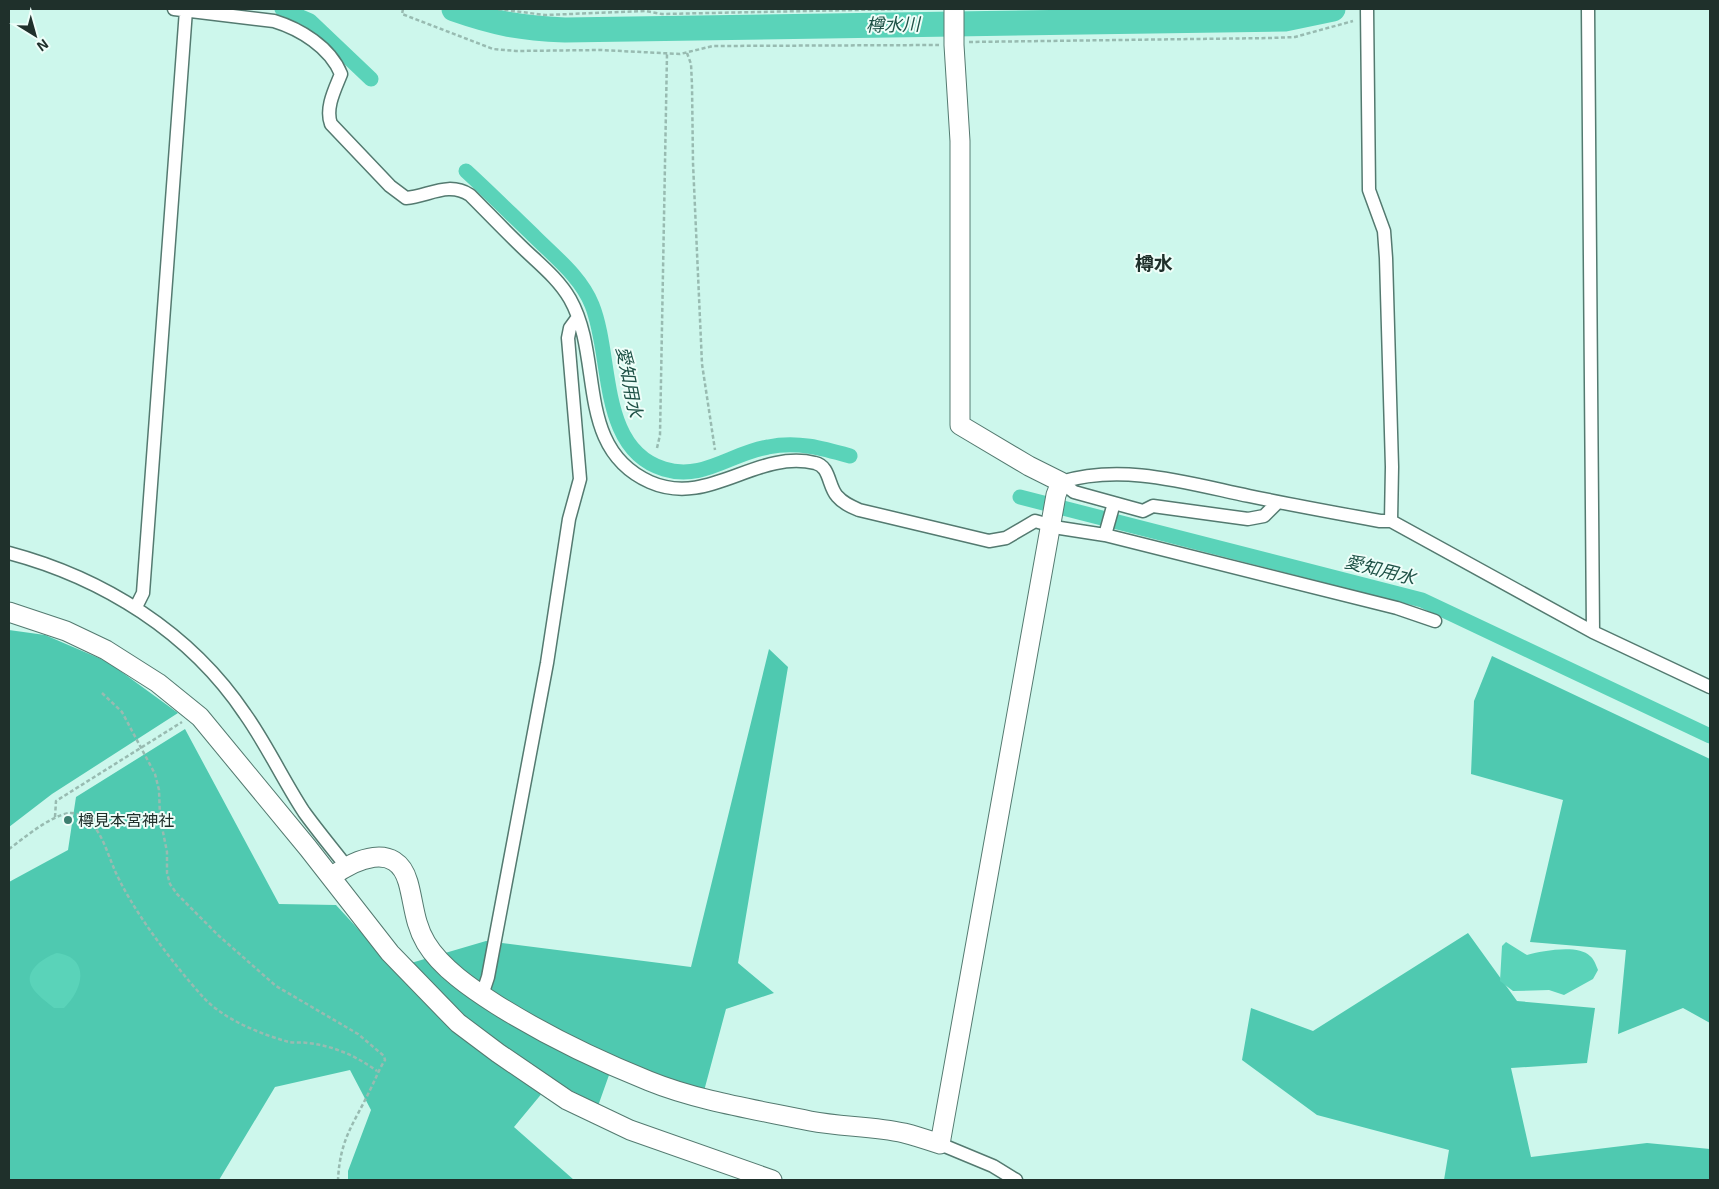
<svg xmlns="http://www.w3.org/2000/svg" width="1719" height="1189" viewBox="0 0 1719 1189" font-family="'Exo 2','Noto Sans JP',sans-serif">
	<rect width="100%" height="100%" fill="#cdf7ec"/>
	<path fill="#4fc9b0" d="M 9,630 L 45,635 L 108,662 L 178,713 L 52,794 L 9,827 Z
		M 769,649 L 788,667 L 738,963 L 774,993 L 726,1009 L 704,1091 L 614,1061 L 598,1106 L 553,1080 L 514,1127 L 574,1180 L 348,1180 L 348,1171 L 371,1110 L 350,1070 L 275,1087 L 219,1180 L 9,1180 L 9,882 L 68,850 L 76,797 L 185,729 L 279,904 L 336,905 L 394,968 L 486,941 L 691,967 Z
		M 1492,656 L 1710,759 L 1710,1023 L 1683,1008 L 1618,1034 L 1626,950 L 1530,942 L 1563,800 L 1471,774 L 1474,701 Z
		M 1468,933 L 1517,1001 L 1595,1008 L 1587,1063 L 1511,1068 L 1531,1157 L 1647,1143 L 1710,1149 L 1710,1180 L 1444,1180 L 1449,1150 L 1317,1115 L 1242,1060 L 1251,1008 L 1313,1031 Z"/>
	<path fill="#5ad3b9" d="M 1506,942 L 1527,955 C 1542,951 1578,944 1590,956 C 1594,959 1596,965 1598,970 L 1593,979 L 1564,995 L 1549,990 L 1513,991 L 1500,981 L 1502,946 Z
		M 57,953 C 91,958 83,990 64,1008 L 54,1008 C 47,1002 32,992 30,982 C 27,968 47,956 57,953 Z"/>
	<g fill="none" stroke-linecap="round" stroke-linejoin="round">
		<path stroke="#5ad3b9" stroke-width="15" d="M 282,9 L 310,21 L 371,79
			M 466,171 C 489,192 511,214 534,236 C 555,257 581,277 592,305 C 613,357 598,449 664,469 C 703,481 731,453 768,447 C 797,441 822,448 850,456
			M 1020,497 L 1422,600 L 1710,736"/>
		<path stroke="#5ad3b9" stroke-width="25" d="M 454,9 C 497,24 520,28 565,30 L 1285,19 L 1333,9"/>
		<g stroke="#547a70" stroke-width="15">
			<path id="street" d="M 174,9 L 274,21 C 300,29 330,47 341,74 C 335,89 325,108 331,124 L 390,186 L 406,198 C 429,196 448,181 470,195 C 489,214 507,233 526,251 C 542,266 559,280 570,299 C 604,359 574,448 650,482 C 709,508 756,449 815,463 C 830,466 828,486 837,496 C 843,503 850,506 859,510 L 989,541 L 1006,538 L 1035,521 L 1060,528 L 1105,535 L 1397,608 L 1435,621
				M 1367,9 L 1369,190 L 1384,231 L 1386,258 L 1392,467 L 1391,521
				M 1588,9 L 1593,632
				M 1061,482 C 1123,463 1187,483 1249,496 C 1292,505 1336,513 1380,521 L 1391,521 L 1593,632 L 1710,687
				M 1061,482 L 1074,492 L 1143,511 L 1153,506 L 1248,519 L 1264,516 L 1278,502
				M 1105,535 L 1114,503
				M 9,553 C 103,578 190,632 245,714 C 267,745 283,780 304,812 C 317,830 332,848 346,866
				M 136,607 L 143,593 L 186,10
				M 482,995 L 488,977 L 547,663 L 569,519 L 580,479 L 568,338 L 570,328 L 578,317
				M 940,1144 L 993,1166 L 1016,1180"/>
		</g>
		<g stroke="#547a70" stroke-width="21">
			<path id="secondary" d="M 9,612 L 66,631 L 106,650 L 158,683 L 200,717 L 308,848 L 390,953 L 458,1023 L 498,1053 L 567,1100 L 630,1130 L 772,1180
				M 331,877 C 354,860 396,840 408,882 C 414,903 414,923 426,943 C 441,968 472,989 497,1005 C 542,1033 599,1061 649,1081 C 698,1101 758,1110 810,1121 C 841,1127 873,1126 904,1133 C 916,1136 928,1140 940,1144 L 1056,495 L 1061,482 L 1029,466 L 960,425 L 960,141 L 954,45 L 954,9"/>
		</g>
		<path stroke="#98bbb1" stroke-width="2.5" stroke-dasharray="4 2.5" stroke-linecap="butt" d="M 403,9 L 402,14 L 493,49 L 516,51 L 601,50 L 680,54 L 713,46 L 939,45
			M 498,9 L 545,15 L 645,11 L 662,14 L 903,9
			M 969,42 L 1271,38 L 1295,37 L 1353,21
			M 687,53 L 691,64 L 692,85 L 693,163 L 702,364 L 715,450
			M 657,448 L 660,435 L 667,54
			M 102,693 L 122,712 L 155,774 L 159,790 L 160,817 L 167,852 L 167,873 L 170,884 L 177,894 L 219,936 L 276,986 L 358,1034 L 384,1056 L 385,1060 C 379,1069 376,1078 371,1088 C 354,1124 340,1138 338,1180
			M 55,817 L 56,801 L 182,722
			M 9,849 C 23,839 60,807 77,814 C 99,822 105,847 113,866 C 129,906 173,964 203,997 C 223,1019 260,1034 289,1042 C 295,1043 302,1042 308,1043 C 334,1046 356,1056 377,1071"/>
		<use href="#street" stroke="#fff" stroke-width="12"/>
		<use href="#secondary" stroke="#fff" stroke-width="19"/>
	</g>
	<circle fill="#3d7f70" stroke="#eefef9" stroke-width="2" cx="68" cy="820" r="5"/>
	<g text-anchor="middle" stroke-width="4" stroke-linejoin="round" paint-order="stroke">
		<g font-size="16" fill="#1f302b" stroke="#eefef9" text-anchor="start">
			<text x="78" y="826">樽見本宮神社</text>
		</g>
		<g font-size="18" font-style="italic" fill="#1e5146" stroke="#eefef9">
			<text transform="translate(893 25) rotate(-1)" y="6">樽水川</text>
			<text transform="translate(629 382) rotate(79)" y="6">愛知用水</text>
			<text transform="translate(1380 570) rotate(14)" y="6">愛知用水</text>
		</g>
		<g font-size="19" font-weight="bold" fill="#1f302b" stroke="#eefef9">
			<text x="1154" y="270">樽水</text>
		</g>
	</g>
	<rect width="1719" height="1189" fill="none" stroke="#1f302b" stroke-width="20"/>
	<g transform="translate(35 35) rotate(143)" stroke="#eefef9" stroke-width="4" paint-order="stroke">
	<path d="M0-4L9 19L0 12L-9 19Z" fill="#1f302b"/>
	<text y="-8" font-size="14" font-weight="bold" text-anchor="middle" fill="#1f302b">N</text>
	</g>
</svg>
